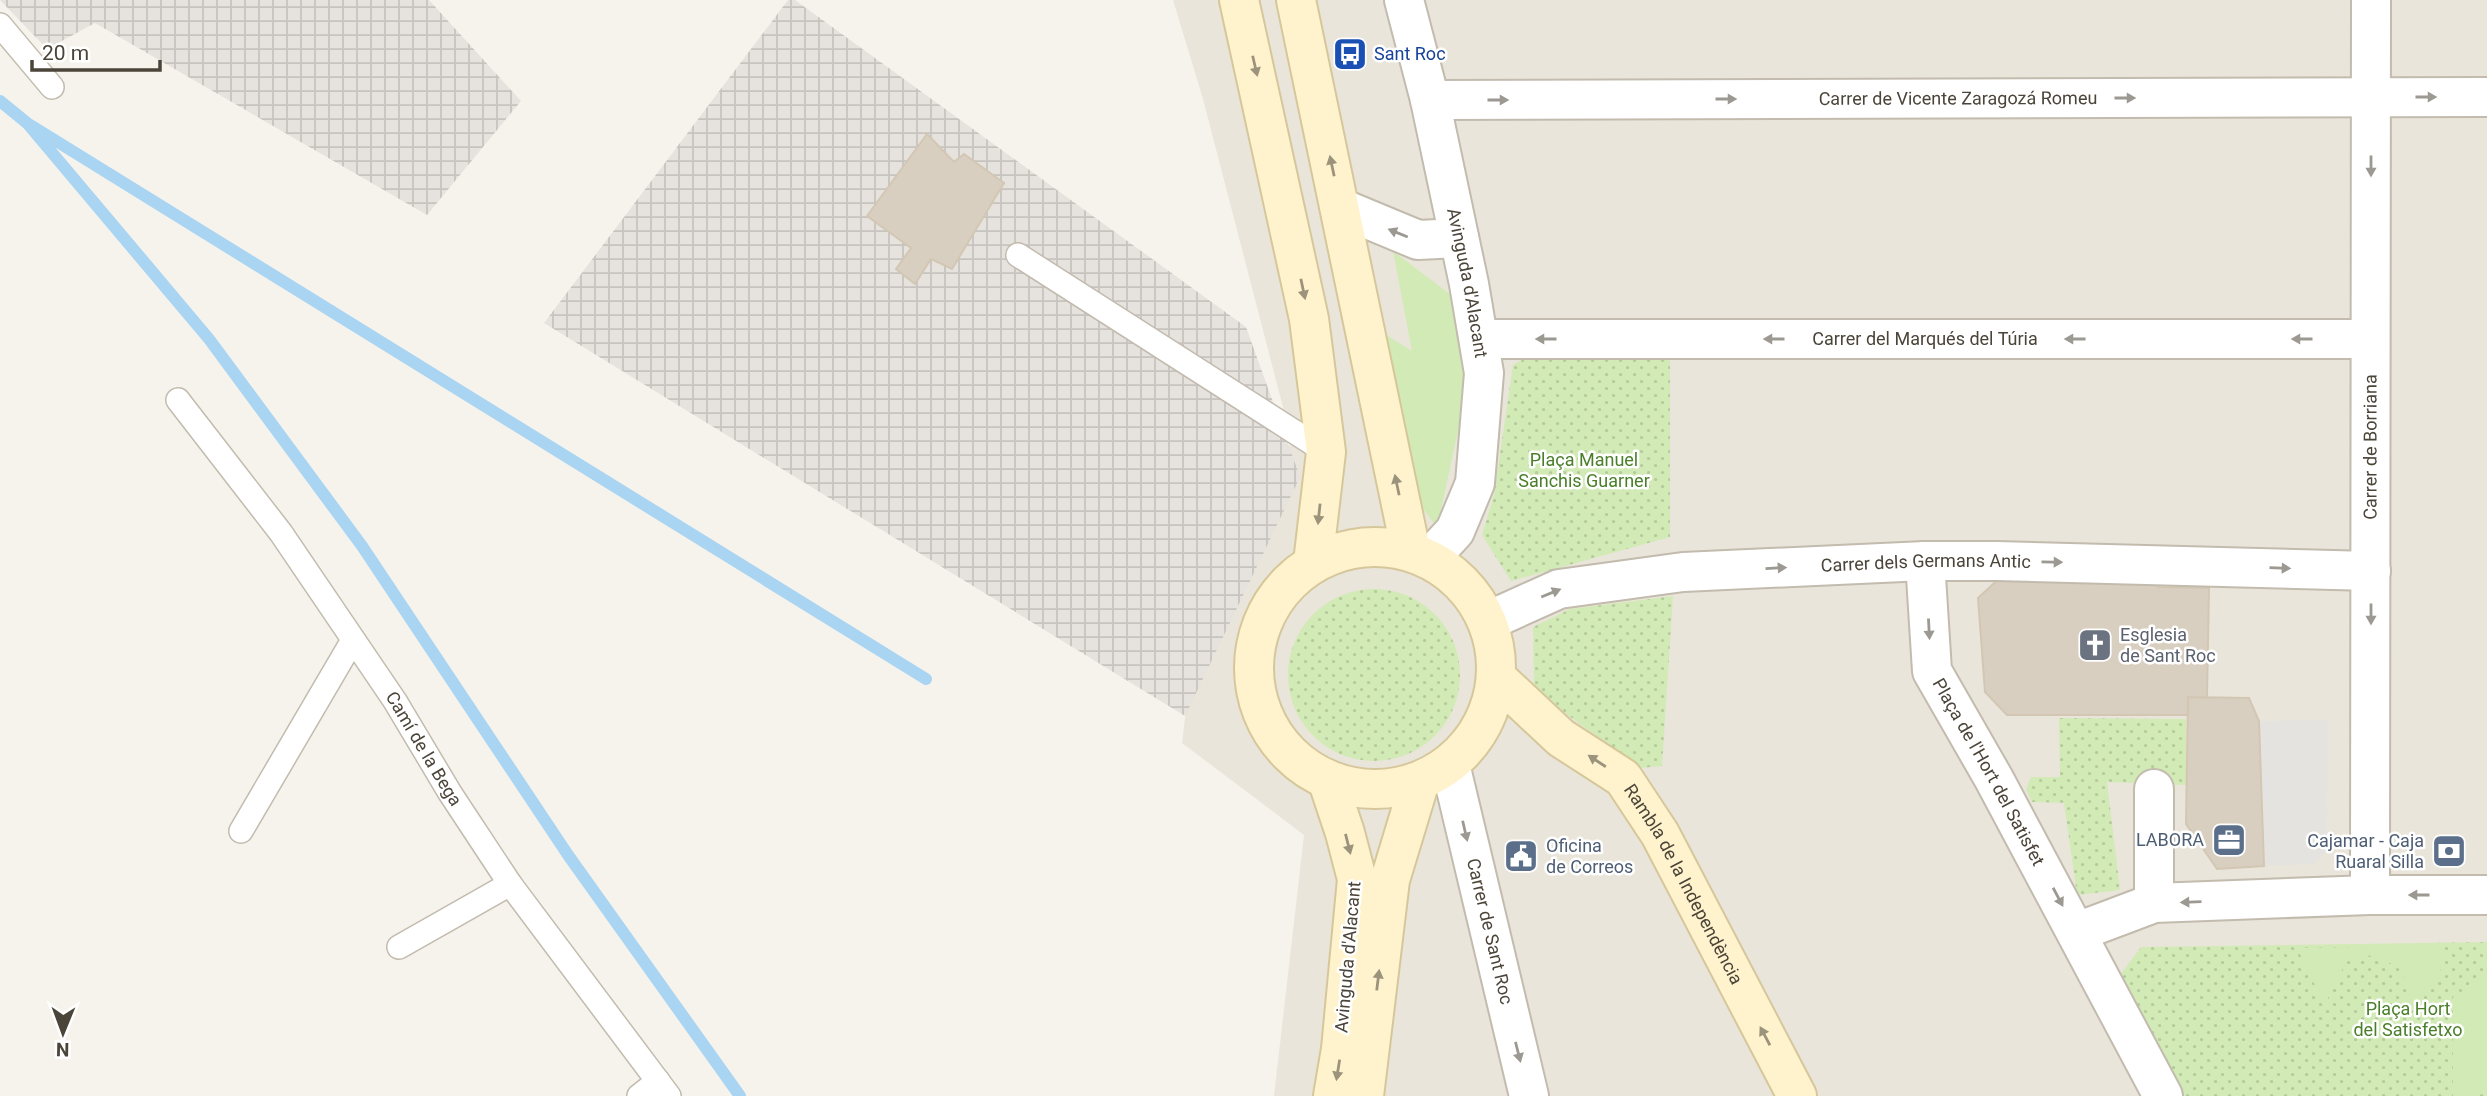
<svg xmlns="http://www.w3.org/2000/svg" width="2487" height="1096" viewBox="0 0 2487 1096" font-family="Roboto,sans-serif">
	<defs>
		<pattern id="industrial-grid" width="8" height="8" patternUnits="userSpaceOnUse" patternTransform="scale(1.75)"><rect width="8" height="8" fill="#e6e2dd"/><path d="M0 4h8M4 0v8" fill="none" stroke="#c7c3be"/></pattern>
		<pattern id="grass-dots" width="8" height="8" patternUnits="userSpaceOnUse" patternTransform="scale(1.75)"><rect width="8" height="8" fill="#d2eab5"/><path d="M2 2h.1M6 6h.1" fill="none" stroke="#b6ca9c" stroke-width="1.8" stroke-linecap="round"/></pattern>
	</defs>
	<rect width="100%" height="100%" fill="#f6f3ec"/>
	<path fill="#eae5da" d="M 1173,0 L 2487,0 L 2487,1096 L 1274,1096 L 1304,835 L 1182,743 L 1204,559 L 1292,442 L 1203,99 Z"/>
	<path fill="url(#industrial-grid)" d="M 0,0 L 429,0 L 521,101 L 427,215 L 95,23 L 47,49 Z
		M 788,0 L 795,0 L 1246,327 L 1300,477 L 1185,716 L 544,323 Z"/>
	<path fill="url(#grass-dots)" d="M 1670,350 L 1670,537 L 1511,581 L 1482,535 L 1494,495 L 1513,365 L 1537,351 Z
		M1288 675a86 86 0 1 1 172 0a86 86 0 1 1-172 0Z
		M 1673,596 L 1662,766 L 1640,768 L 1542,696 L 1534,687 L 1533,627 L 1570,609 Z
		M 2059,718 L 2186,719 L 2186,785 L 2107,782 L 2120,890 L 2077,895 L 2064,803 L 2032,802 L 2026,789 L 2031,777 L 2060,777 Z
		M 2487,942 L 2487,1096 L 2179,1096 L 2118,978 L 2141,947 Z"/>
	<path fill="#d2eab5" d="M 1393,251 L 1455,298 L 1469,380 L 1437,528 L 1409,489 L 1383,333 L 1412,351 Z
		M 2441,946 C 2444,979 2437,987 2411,1004 L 2401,969 C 2375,955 2375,951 2346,962 L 2326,1002 L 2308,974 L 2300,954 L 2303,948 Z
		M 2478,981 L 2487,981 L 2487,1081 L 2474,1096 L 2453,1096 L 2453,997 Z"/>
	<path fill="#e5e3e0" d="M 2328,720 L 2327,850 L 2314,864 L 2264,866 L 2259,721 Z"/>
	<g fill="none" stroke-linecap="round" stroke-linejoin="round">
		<path stroke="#a9d4f2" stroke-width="12" d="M 0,101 L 27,123 L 926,679
			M 27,123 L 209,339 L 362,546 L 568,855 L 740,1096"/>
	</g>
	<path fill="#d8cfc1" stroke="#d3c7b4" stroke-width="2" d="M 927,134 L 954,162 L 964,154 L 1004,183 L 952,269 L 931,259 L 915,284 L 896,269 L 911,248 L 867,216 Z
		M 2003,575 L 2159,577 L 2158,587 L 2209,588 L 2207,698 L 2188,697 L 2188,715 L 2007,715 L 1985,692 L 1978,598 Z
		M 2188,697 L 2249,698 L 2259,721 L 2264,866 L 2217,869 L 2186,824 Z"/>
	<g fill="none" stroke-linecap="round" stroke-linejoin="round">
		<g stroke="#c2bbae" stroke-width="26">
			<g id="lane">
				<path d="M 0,25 L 52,87"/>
				<path d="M 1018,255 L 1326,452"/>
				<path id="s1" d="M 178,400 L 281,533 L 395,701 L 450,793 L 510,884 L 669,1096"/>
				<path d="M 241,831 L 353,640"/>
				<path d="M 399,947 L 510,884"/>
				<path d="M 639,1096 L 658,1081"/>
			</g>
		</g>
		<g stroke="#c2bbae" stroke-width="42">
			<g id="street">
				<path id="s2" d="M 1404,0 L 1430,100 L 1469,284 L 1484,373 L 1475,483 L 1455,531 L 1429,559"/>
				<path id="s3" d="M 1430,100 L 2487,97"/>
				<path d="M 1341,208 L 1418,240 L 1459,238"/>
				<path id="s4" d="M 1479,339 L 2370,339"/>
				<path id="s5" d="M 1925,561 L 1932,671 L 1994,779 L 2163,1096"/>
				<path id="s6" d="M 1488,621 L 1559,589 L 1683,572 L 1925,561 L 1997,561 L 2371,571"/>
				<path id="s7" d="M 1450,764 L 1529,1096"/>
				<path d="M 2154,789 L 2154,903"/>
				<path id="s8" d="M 2370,895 L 2371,0"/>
				<path d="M 2077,932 L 2154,903 L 2370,895 L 2487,895"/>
			</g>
		</g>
		<g stroke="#d6c79b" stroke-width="42">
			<g id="secondary">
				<path d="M 1239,0 L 1309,319 L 1326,452 L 1313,563"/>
				<path d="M 1296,0 L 1411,552"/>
				<circle cx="1375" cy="668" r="121"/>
				<path id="s9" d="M 1497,678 L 1561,738 L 1623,778 L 1660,834 L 1797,1096"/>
				<path d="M 1327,779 L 1345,833 L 1357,879 L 1341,1049 L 1333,1096"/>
				<path d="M 1364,1096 L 1390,880 L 1420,781"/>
			</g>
		</g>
		<use href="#lane" stroke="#fff" stroke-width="23"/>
		<use href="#street" stroke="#fff" stroke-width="38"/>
		<use href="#secondary" stroke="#fff3cd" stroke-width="38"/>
	</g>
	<defs><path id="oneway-solid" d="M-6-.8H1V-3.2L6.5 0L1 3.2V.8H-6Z" transform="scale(1.75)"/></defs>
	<g fill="#9c937c">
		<use href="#oneway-solid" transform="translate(1255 66) rotate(77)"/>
		<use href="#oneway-solid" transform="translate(1332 166) rotate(-102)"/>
		<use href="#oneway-solid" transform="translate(1303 289) rotate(78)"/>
		<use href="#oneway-solid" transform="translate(1397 485) rotate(-102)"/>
		<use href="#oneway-solid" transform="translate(1319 514) rotate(96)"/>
		<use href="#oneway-solid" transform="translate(1597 761) rotate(-147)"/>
		<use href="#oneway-solid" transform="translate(1348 844) rotate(76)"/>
		<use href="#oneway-solid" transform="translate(1378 980) rotate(-83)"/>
		<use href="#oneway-solid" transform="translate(1765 1036) rotate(-118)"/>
		<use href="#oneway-solid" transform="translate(1338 1070) rotate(99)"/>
	</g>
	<g fill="#9c9892">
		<use href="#oneway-solid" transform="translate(2426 97)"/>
		<use href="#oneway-solid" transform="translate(2125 98)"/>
		<use href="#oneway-solid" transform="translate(1726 99)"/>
		<use href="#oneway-solid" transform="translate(1498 100)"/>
		<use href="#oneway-solid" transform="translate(2371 166) rotate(90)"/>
		<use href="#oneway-solid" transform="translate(1398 233) rotate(-158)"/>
		<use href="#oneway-solid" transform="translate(1546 339) rotate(180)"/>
		<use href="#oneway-solid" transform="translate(1774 339) rotate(180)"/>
		<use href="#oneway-solid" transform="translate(2075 339) rotate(180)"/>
		<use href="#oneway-solid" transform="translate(2302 339) rotate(180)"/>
		<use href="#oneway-solid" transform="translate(2052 562) rotate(1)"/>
		<use href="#oneway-solid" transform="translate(1776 568) rotate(-3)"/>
		<use href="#oneway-solid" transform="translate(2280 568) rotate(2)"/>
		<use href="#oneway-solid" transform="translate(1551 593) rotate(-22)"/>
		<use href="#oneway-solid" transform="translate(2371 614) rotate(90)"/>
		<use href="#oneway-solid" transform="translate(1929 629) rotate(87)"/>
		<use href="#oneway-solid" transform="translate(1465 831) rotate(77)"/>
		<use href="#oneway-solid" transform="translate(2419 895) rotate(180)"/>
		<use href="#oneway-solid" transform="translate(2058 897) rotate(62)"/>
		<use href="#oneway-solid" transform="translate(2191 902) rotate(178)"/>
		<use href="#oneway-solid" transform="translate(1518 1052) rotate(76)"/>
	</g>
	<defs>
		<g id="bus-square" transform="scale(1.75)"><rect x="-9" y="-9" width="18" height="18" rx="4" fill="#1a4fb4" stroke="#fff"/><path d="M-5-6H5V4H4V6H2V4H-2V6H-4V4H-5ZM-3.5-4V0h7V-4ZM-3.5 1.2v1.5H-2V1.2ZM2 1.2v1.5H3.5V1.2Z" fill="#fff"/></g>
		<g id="church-square" transform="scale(1.75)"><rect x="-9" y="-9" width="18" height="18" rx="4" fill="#6b7280" stroke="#fff"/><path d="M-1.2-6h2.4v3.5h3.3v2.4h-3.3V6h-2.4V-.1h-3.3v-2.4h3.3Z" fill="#fff"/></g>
		<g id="office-square" transform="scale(1.75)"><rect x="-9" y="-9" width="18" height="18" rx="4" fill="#5c6f8a" stroke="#fff"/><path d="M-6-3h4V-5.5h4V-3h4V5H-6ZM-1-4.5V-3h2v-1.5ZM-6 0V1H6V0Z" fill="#fff"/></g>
		<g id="bank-square" transform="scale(1.75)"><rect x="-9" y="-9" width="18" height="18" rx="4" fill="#5c6f8a" stroke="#fff"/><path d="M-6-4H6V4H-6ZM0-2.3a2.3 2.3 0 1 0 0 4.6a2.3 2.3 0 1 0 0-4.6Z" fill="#fff"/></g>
		<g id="civic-square" transform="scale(1.75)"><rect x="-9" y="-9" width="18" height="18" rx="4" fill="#5c6f8a" stroke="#fff"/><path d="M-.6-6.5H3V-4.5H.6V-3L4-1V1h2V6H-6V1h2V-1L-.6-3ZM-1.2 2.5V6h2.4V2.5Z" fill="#fff"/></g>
	</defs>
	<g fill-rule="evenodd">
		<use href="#bus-square" x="1350" y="54"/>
		<use href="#church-square" x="2095" y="645"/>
		<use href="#office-square" x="2229" y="840"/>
		<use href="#bank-square" x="2449" y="851"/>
		<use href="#civic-square" x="1521" y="856"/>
	</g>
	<g text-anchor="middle" stroke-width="5" stroke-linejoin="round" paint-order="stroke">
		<g font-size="18" fill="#164399" stroke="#fff" text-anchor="start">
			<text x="1374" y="60">Sant Roc</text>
		</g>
		<g font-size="18" fill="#4b4439" stroke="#fff">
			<text dy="6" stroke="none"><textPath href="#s3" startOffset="528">Carrer de Vicente Zaragozá Romeu</textPath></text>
			<text dy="6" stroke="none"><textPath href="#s2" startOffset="290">Avinguda d'Alacant</textPath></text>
			<text dy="6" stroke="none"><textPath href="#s4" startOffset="446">Carrer del Marqués del Túria</textPath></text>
			<text dy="6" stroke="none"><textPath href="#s8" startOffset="448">Carrer de Borriana</textPath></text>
			<text dy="6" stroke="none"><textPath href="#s6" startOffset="446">Carrer dels Germans Antic</textPath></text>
			<text dy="6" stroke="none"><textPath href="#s1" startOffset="427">Camí de la Bega</textPath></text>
			<text dy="6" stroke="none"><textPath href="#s5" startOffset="226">Plaça de l'Hort del Satisfet</textPath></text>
			<text dy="6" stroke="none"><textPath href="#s9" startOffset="284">Rambla de la Independència</textPath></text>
			<text dy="6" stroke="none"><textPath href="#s7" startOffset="172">Carrer de Sant Roc</textPath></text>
			<text transform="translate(1348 957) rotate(-85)" y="6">Avinguda d'Alacant</text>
		</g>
		<g font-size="18" fill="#4a7f2a" stroke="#fff">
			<text x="1584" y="466">Plaça Manuel<tspan x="1584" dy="21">Sanchis Guarner</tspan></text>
			<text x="2408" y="1015">Plaça Hort<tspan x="2408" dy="21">del Satisfetxo</tspan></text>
		</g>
		<g font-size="18" fill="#5b616d" stroke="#fff" text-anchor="start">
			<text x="2120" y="641">Esglesia<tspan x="2120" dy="21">de Sant Roc</tspan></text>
		</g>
		<g font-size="18" fill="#4e5e75" stroke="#fff" text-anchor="end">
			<text x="2204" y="846">LABORA</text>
			<text x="2424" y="847">Cajamar - Caja<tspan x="2424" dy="21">Ruaral Silla</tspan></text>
			<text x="1546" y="852" text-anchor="start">Oficina<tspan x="1546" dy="21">de Correos</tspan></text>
		</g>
	</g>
	<g transform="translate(63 1033) rotate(181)" stroke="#ffffff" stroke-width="5" paint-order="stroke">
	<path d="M0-5L12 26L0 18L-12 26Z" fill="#4b4439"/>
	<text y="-10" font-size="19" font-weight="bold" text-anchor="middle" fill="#4b4439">N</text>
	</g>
	<path d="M32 60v10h128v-10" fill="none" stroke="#4b4439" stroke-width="3.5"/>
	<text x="42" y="60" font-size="21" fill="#4b4439" stroke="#ffffff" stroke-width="5" paint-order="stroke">20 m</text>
</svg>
